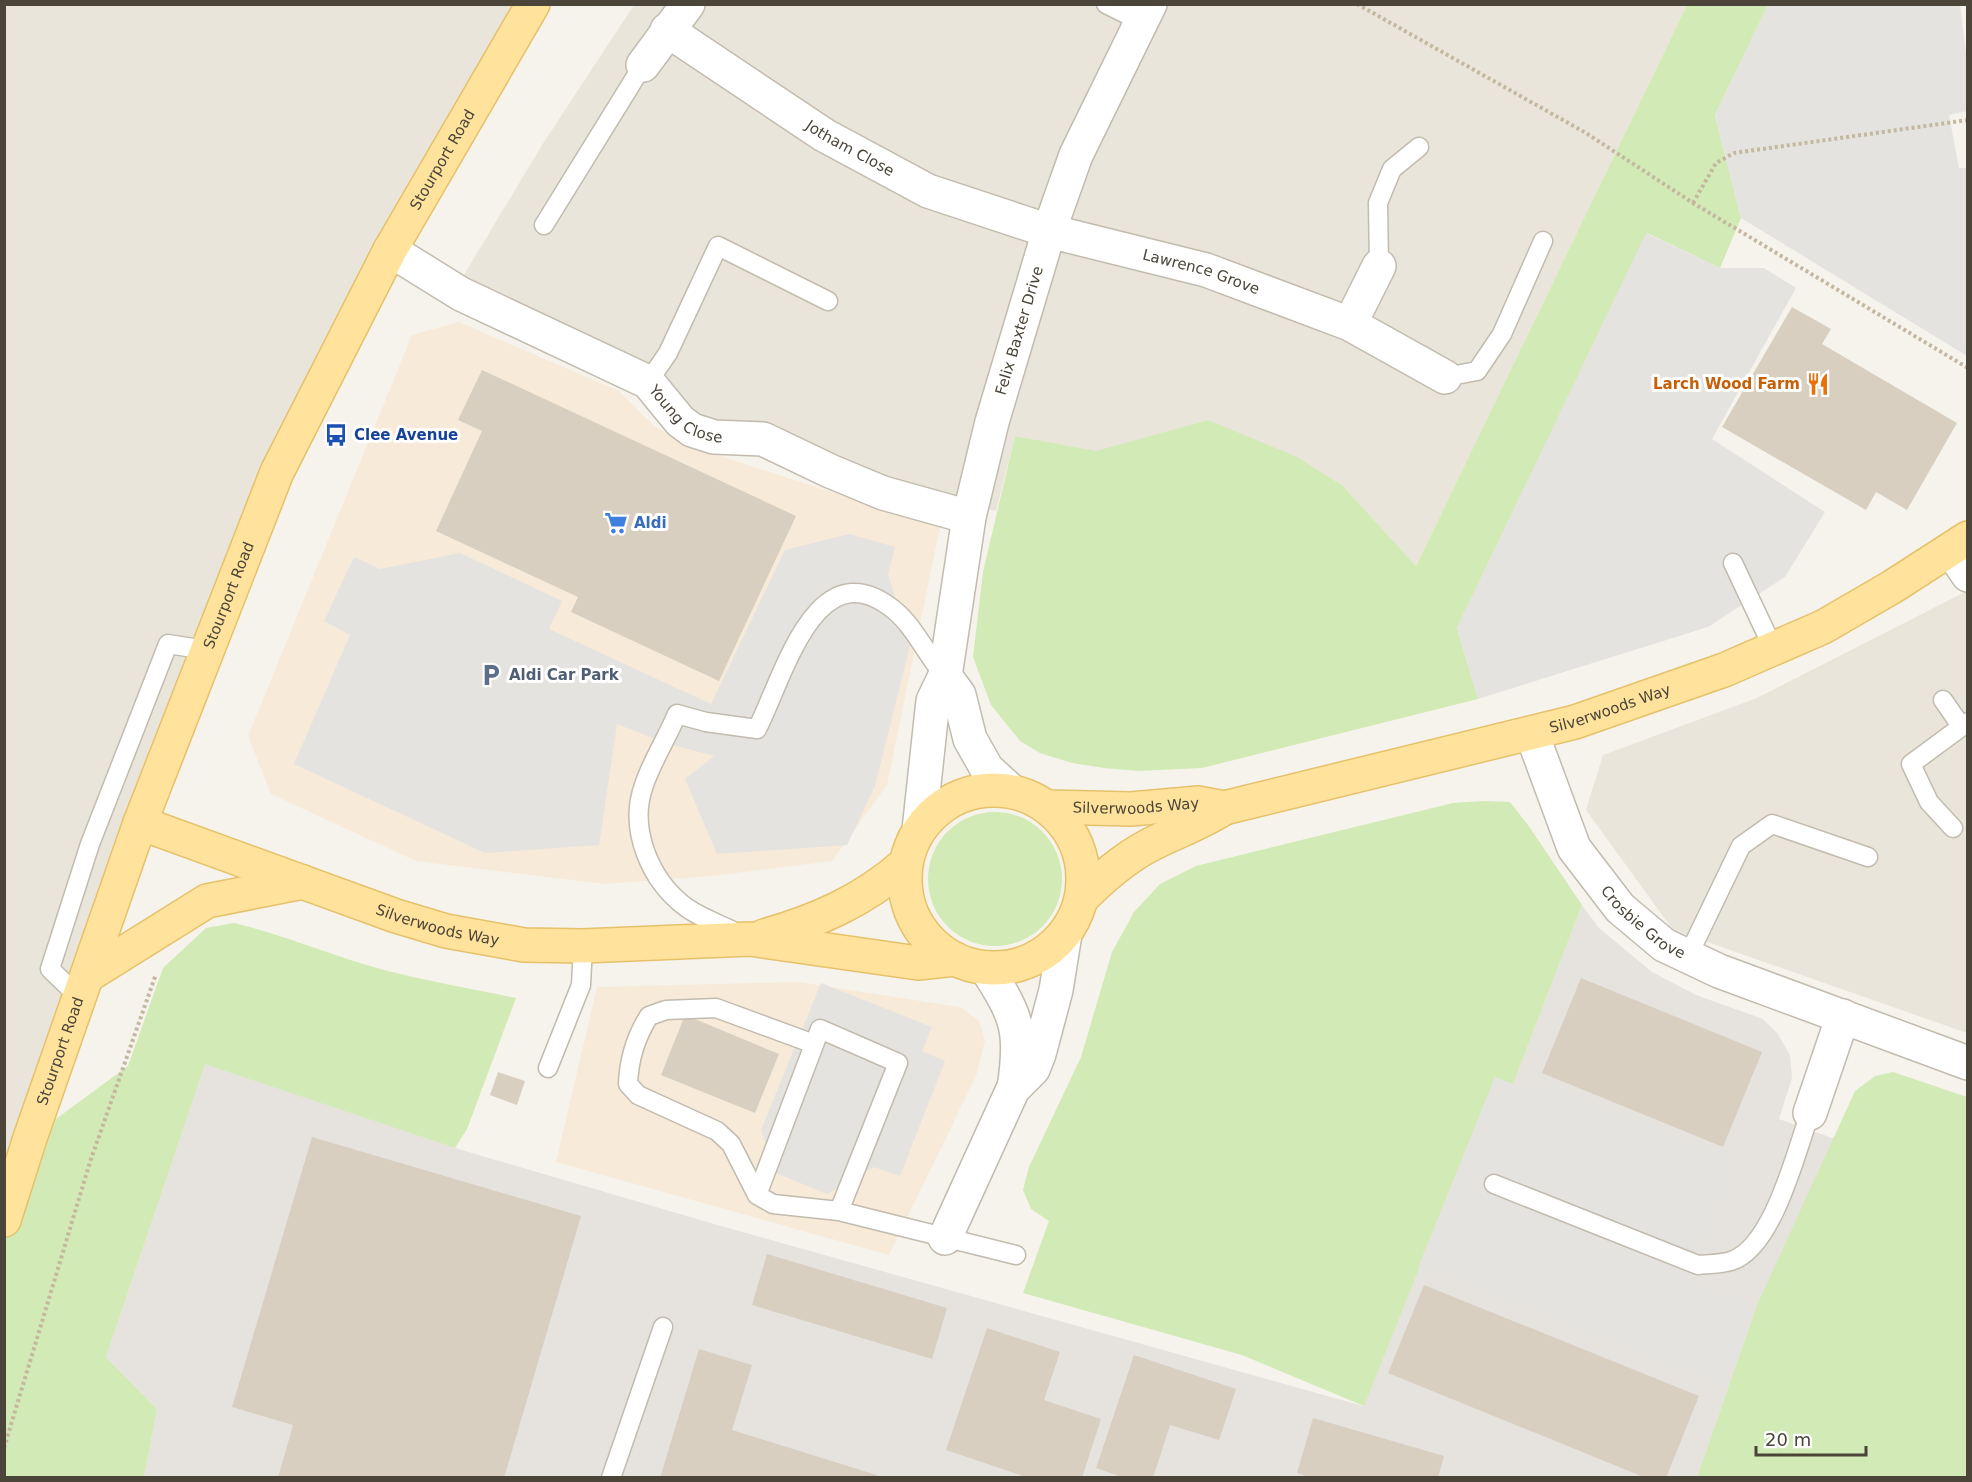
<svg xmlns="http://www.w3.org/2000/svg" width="1972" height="1482" viewBox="0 0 1972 1482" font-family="'DejaVu Sans',sans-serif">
	<rect width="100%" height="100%" fill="#f6f3ec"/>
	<path fill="#eae5da" d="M 5,5 L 533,5 L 277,472 L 5,1220 Z
		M 634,5 L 1687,5 L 1416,566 L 1343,486 L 1208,420 L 1096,452 L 1015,436 L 996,511 L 830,471 L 714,437 L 461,280 L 542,145 Z
		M 1967,591 L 1967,1033 L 1673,930 L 1586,810 L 1603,755 L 1757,698 Z"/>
	<path fill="#f7ead8" d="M 459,322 L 619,391 L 655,427 L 717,455 L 940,527 L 887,785 L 832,861 L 712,876 L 605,884 L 416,861 L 271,794 L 248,736 L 412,335 Z
		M 798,982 L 960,1007 L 979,1021 L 985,1041 L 976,1076 L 889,1255 L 556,1162 L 597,987 Z"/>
	<path fill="#e6e2dd" d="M 1582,905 L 1599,928 L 1652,972 L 1696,995 L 1763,1019 L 1777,1033 L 1790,1055 L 1792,1078 L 1779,1119 L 1835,1139 L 1757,1305 L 1697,1477 L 144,1477 L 157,1409 L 106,1357 L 205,1063 L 455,1148 L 714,1224 L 1363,1406 L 1495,1077 L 1513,1084 Z"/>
	<path fill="#d2eab5" d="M 1687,5 L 1768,5 L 1715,115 L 1741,218 L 1720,268 L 1647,233 L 1457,628 L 1478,699 L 1202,768 L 1138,771 L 1104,768 L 1072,763 L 1040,753 L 1020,741 L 991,705 L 973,657 L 983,572 L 1015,436 L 1096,451 L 1208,420 L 1297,457 L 1343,486 L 1416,566 Z
		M 1484,801 L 1510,802 L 1528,825 L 1582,905 L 1513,1084 L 1495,1078 L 1364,1406 L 1242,1355 L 1023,1293 L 1049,1221 L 1031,1209 L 1023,1190 L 1029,1167 L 1081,1057 L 1112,952 L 1134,912 L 1160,884 L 1196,866 L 1453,803 Z
		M928 879a67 67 0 1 1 134 0a67 67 0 1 1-134 0Z
		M 234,923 C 285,935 333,956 384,970 C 427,981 472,989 516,998 L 467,1129 L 455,1148 L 205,1064 L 106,1357 L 157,1409 L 144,1477 L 5,1478 L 5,1220 L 30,1138 L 128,1066 L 163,968 L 206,928 Z
		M 1893,1072 L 1967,1097 L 1967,1477 L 1697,1477 L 1757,1305 L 1855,1091 L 1875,1076 Z"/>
	<path fill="#e5e3e0" d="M 1768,5 L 1960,5 L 1967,61 L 1967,111 L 1949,115 L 1959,168 L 1967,168 L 1967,356 L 1741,218 L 1715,115 Z
		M 1646,233 L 1720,268 L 1764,268 L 1796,288 L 1712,439 L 1825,512 L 1785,577 L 1708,627 L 1478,699 L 1457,628 Z
		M 849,534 L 895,547 L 888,574 L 910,646 L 875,786 L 847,845 L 717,854 L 685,779 L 714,756 L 665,743 L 617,724 L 599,845 L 485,853 L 294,764 L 350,635 L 324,621 L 354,557 L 380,569 L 460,553 L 562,601 L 549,629 L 711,704 L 785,550 Z
		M 821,983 L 932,1027 L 922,1051 L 945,1061 L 900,1176 L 874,1167 L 827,1194 L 776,1173 L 761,1130 Z
		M 1495,1077 L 1525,1089 L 1530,1077 L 1740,1160 L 1692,1279 L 1757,1305 L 1724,1387 L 1419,1265 Z"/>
	<path fill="#d8cfc1" d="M 1792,307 L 1831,329 L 1822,344 L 1957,423 L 1907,510 L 1876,492 L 1866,510 L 1722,427 Z
		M 482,370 L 796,516 L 719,681 L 571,612 L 578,597 L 436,531 L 482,431 L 458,420 Z
		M 1581,978 L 1762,1052 L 1723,1147 L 1542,1073 Z
		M 685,1015 L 779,1054 L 755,1113 L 661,1075 Z
		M 498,1072 L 525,1081 L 517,1105 L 490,1095 Z
		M 312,1137 L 581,1216 L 504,1478 L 278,1478 L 293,1425 L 232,1407 Z
		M 767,1254 L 947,1308 L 932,1359 L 752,1305 Z
		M 1424,1285 L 1699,1396 L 1666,1478 L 1646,1478 L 1388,1373 Z
		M 987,1328 L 1060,1352 L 1044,1400 L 1101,1419 L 1082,1478 L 1029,1478 L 946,1450 Z
		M 699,1349 L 752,1365 L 732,1430 L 886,1478 L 660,1478 Z
		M 1134,1355 L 1236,1389 L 1219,1440 L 1170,1425 L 1153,1478 L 1125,1478 L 1096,1468 Z
		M 1313,1418 L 1444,1456 L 1438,1478 L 1312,1478 L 1297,1473 Z"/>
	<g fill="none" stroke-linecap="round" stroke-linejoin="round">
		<g stroke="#c2bbae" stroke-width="21">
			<path id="service" d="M 1106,4 L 1142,22
				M 544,225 L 643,65
				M 1379,266 L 1378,203 L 1392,169 L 1419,147
				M 1445,377 L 1477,371 L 1502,334 L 1543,241
				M 648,382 L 668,353 L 718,246 L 828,301
				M 1733,563 L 1774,650
				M 1943,700 L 1961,726
				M 1953,828 L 1929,802 L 1911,764 L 1968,722
				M 741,935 C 724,926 703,919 687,908 C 650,881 628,829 644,785 C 652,761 667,738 677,714 L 706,722 L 757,729 C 783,679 816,546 894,610 C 915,627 927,656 945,676
				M 1688,956 L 1741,846 L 1772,824 L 1868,857
				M 79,997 L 50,969 L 90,844 L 168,644 L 206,650
				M 814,1044 L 716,1008 L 666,1010 L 649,1016 C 635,1038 629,1059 628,1084 L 638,1095 L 717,1131 L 731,1144 L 757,1195 L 773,1204 L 839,1211 L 1016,1255
				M 548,1068 L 581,985 L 583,946
				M 1494,1184 L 1698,1265 C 1709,1264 1721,1264 1731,1261 C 1773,1248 1796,1152 1810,1113
				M 757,1195 L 820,1029 L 898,1063 L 839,1211
				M 611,1478 L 663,1327"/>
		</g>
		<g stroke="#c2bbae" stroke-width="36">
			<g id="minor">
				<path id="s1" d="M 667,30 L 824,135 L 928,191 L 1049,231 L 1206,270 L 1350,324 L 1445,377"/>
				<path d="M 643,65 L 688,4"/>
				<path id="s2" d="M 390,250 L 461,294 L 648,382 L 680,421 L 692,430 L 714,437 L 763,439 L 830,471 L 883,493 L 969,517"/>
				<path d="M 1350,324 L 1379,266"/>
				<path d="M 1951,550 L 1968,575"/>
				<path id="s3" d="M 945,676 L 969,517 L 992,422 L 1049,231 L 1076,155 L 1150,4"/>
				<path id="s4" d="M 1532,734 L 1574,848 L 1620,908 L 1664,945 L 1719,971 L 1968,1063"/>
				<path d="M 919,830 L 933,701 L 945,676 L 959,695 L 970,739 L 987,769 L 1010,790"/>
				<path d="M 986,968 C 1017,1016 1023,1031 1014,1088"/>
				<path d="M 1810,1113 L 1843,1016"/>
				<path d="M 945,1238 L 1013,1089 L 1033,1069 L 1039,1054 L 1056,990 L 1065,934"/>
			</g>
		</g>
		<g stroke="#e6c16a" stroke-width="36">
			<g id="primary">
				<circle cx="994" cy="879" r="89"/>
				<path id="s5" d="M 1048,807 L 1131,809 L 1198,803 L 1224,808"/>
				<path id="s6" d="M 140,823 L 396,916 L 446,931 L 524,945 L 583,946 L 750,939 L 918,963 L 955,959"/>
				<path id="s7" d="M 1082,898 C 1102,878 1122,860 1148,846 C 1174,832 1200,824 1224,808 L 1575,722 L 1724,670 L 1823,627 L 1892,587 L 1968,538"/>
				<path d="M 764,936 C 817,921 863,901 905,864"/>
				<path d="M 87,976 L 207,901 L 303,882"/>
				<path id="s8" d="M 4,1220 L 30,1138 L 140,823 L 277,472 L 390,250 L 533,4"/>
			</g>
		</g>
		<path stroke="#c4b79f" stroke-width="4" stroke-dasharray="3 3" stroke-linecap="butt" d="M 1357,4 L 1586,133 L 1693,203 L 1968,368
			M 1693,203 L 1716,163 L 1734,153 L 1968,120
			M 4,1448 L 90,1162 L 156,974"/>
		<use href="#service" stroke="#fff" stroke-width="18"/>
		<use href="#minor" stroke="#fff" stroke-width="33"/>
		<use href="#primary" stroke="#ffe39c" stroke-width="33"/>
	</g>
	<defs>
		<g id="restaurant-bare" transform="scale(1.8)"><path d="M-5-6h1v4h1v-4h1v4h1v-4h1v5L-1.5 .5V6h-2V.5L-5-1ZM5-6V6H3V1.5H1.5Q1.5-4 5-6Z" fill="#e8710a" stroke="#fff" stroke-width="2.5" paint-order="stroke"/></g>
		<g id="bus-bare" transform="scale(1.8)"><path d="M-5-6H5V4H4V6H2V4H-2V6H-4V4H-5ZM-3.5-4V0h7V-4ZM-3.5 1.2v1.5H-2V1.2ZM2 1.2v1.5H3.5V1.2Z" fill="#1a4fb4" stroke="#fff" stroke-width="2.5" paint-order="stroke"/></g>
		<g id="supermarket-bare" transform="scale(1.8)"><path d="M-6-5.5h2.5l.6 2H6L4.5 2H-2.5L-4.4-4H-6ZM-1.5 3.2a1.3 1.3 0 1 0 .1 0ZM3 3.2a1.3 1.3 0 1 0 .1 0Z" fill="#3f7fe0" stroke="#fff" stroke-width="2.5" paint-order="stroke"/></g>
		<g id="parking-bare" transform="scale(1.8)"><path d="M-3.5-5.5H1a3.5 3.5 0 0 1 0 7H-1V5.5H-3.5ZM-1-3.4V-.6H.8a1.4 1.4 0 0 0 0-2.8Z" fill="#5c6f8a" stroke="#fff" stroke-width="2.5" paint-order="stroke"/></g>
	</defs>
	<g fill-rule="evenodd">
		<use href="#restaurant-bare" x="1818" y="384"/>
		<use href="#bus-bare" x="336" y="435"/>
		<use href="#supermarket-bare" x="616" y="523"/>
		<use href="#parking-bare" x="491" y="675"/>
	</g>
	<g text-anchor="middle" stroke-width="6" stroke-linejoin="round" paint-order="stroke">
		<g font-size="15" fill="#4b4439" stroke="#fff">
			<text dy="5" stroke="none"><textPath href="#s1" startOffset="218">Jotham Close</textPath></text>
			<text dy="5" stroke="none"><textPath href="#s8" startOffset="1150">Stourport Road</textPath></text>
			<text dy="5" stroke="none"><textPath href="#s1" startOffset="592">Lawrence Grove</textPath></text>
			<text dy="5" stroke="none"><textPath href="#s3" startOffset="354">Felix Baxter Drive</textPath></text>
			<text dy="5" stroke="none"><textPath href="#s2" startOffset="342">Young Close</textPath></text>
			<text dy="5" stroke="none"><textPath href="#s8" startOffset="664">Stourport Road</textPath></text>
			<text dy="5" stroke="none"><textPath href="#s7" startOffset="568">Silverwoods Way</textPath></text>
			<text dy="5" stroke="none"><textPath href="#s5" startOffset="88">Silverwoods Way</textPath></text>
			<text dy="5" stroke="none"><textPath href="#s4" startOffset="224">Crosbie Grove</textPath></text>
			<text dy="5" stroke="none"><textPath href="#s6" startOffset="315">Silverwoods Way</textPath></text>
			<text dy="5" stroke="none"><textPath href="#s8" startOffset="178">Stourport Road</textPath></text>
		</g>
		<g font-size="15" font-weight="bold" fill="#c56008" stroke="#fff" text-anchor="end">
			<text x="1800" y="389">Larch Wood Farm</text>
		</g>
		<g font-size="15" font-weight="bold" fill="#164399" stroke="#fff" text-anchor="start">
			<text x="354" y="440">Clee Avenue</text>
		</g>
		<g font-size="15" font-weight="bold" fill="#366cbe" stroke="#fff" text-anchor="start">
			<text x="634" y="528">Aldi</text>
		</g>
		<g font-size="15" font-weight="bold" fill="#4e5e75" stroke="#fff" text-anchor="start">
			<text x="509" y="680">Aldi Car Park</text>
		</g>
	</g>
	<rect width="1972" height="1482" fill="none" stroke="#4b4439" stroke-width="12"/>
	<path d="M1756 1446v9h110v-9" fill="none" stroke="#4b4439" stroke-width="3"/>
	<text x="1765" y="1446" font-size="18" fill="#4b4439" stroke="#ffffff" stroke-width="4.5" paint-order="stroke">20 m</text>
</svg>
